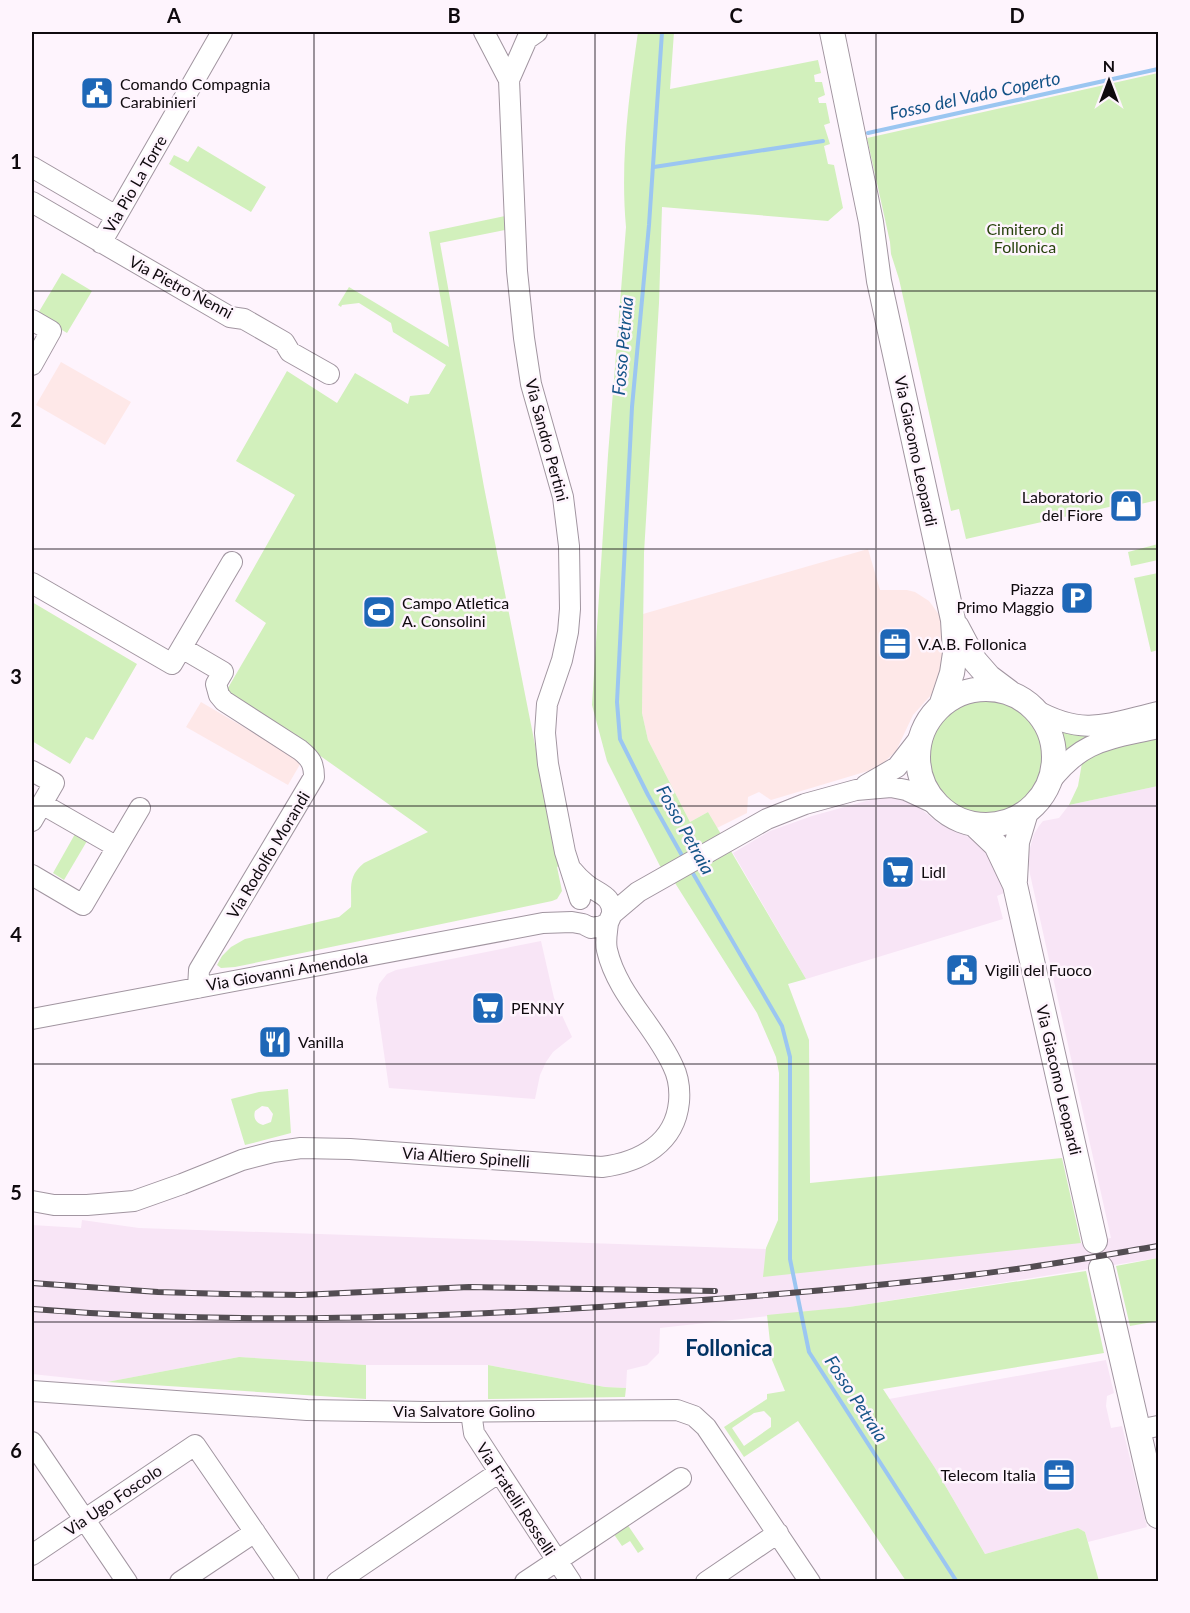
<svg xmlns="http://www.w3.org/2000/svg" width="1190" height="1613" viewBox="0 0 1190 1613" font-family="Lato,sans-serif">
	<rect width="100%" height="100%" fill="#fef4fd"/>
	<path fill="#f8e5f6" d="M 1158,786 L 1158,1258 L 849,1307 L 660,1328 L 659,1353 L 647,1365 L 627,1370 L 626,1388 L 605,1387 L 488,1365 L 366,1365 L 239,1357 L 107,1382 L 32,1374 L 32,1225 L 81,1228 L 82,1220 L 139,1228 L 766,1249 L 1077,1228 L 1081,1243 L 1111,1238 L 1030,874 L 1028,855 L 1034,834 L 1039,826 L 1043,821 L 1059,818 L 1069,805 Z
		M 877,798 L 896,798 L 915,804 L 938,823 L 977,841 L 997,864 L 1004,893 L 997,896 L 1003,919 L 806,979 L 733,853 L 770,831 L 812,816 Z
		M 541,941 L 554,998 L 572,1037 L 553,1052 L 546,1062 L 540,1075 L 535,1099 L 389,1088 L 376,998 L 379,984 L 387,974 L 396,970 Z
		M 1106,1360 L 1114,1393 L 1107,1396 L 1106,1406 L 1111,1428 L 1122,1426 L 1147,1527 L 1088,1542 L 1085,1532 L 1078,1528 L 985,1554 L 935,1468 L 889,1399 Z"/>
	<path fill="#fee8e8" d="M 61,362 L 131,402 L 105,445 L 36,405 Z
		M 868,549 L 880,590 L 907,590 L 915,592 L 929,601 L 940,616 L 943,627 L 944,661 L 940,685 L 913,715 L 896,751 L 878,768 L 771,800 L 759,792 L 748,797 L 747,813 L 717,828 L 708,812 L 690,822 L 648,740 L 642,713 L 643,614 Z
		M 201,702 L 302,761 L 288,785 L 186,727 Z"/>
	<path fill="#d2f0bc" fill-rule="evenodd" d="M 638,32 L 674,32 L 670,89 L 818,60 L 821,73 L 814,75 L 815,82 L 822,82 L 825,95 L 818,98 L 819,103 L 826,103 L 830,123 L 824,125 L 830,144 L 824,146 L 828,164 L 834,165 L 843,208 L 828,221 L 662,207 L 659,303 L 644,553 L 642,713 L 648,740 L 690,822 L 708,812 L 806,979 L 788,984 L 809,1040 L 810,1183 L 1062,1158 L 1081,1243 L 763,1277 L 766,1248 L 778,1220 L 779,1073 L 776,1057 L 757,1013 L 675,883 L 660,866 L 607,761 L 592,705 L 608,455 L 626,227 C 620,162 629,95 638,32 Z
		M 1158,73 L 1158,500 L 1119,509 L 1118,505 L 966,539 L 959,509 L 951,511 L 899,279 L 891,254 L 890,242 L 867,138 Z
		M 198,146 L 266,187 L 251,212 L 169,164 L 174,155 L 188,162 Z
		M 505,216 L 505,230 L 440,243 L 484,487 L 559,866 L 557,867 L 562,891 L 557,899 L 552,901 L 235,967 L 221,968 L 217,965 L 222,956 L 231,947 L 245,939 L 339,917 L 351,907 C 352,888 347,877 364,863 L 428,832 L 319,755 L 225,693 L 266,623 L 235,601 L 295,495 L 236,461 L 287,371 L 337,403 L 355,373 L 408,404 L 410,396 L 429,394 L 446,365 L 393,332 L 391,323 L 359,303 L 342,305 L 341,307 L 338,305 L 349,287 L 449,347 L 429,232 Z
		M 62,273 L 92,291 L 67,333 L 37,315 Z
		M 1158,544 L 1158,560 L 1131,566 L 1128,552 Z
		M 1158,573 L 1158,650 L 1151,652 L 1134,578 Z
		M 32,602 L 137,664 L 93,740 L 86,737 L 70,764 L 32,741 Z
		M929 756a58 58 0 1 1 116 0a58 58 0 1 1-116 0Z
		M 1054,726 L 1097,731 L 1061,760 Z
		M 1158,735 L 1158,786 L 1069,805 L 1078,786 L 1083,757 Z
		M 75,834 L 87,841 L 64,880 L 53,873 Z
		M 288,1089 L 291,1133 L 245,1145 L 231,1099 L 259,1092 ZM 262,1106 L 268,1107 L 273,1114 L 271,1122 L 263,1125 C 256,1123 253,1118 255,1111 Z
		M 1158,1258 L 1158,1321 L 1130,1326 L 1116,1266 Z
		M 1086,1271 L 1104,1353 L 883,1389 L 935,1468 L 985,1554 L 1078,1528 L 1085,1532 L 1099,1581 L 906,1581 L 798,1421 L 744,1457 L 724,1427 L 767,1399 L 767,1394 L 785,1391 L 772,1360 L 767,1315 L 849,1307 ZM 764,1411 L 771,1418 L 771,1427 L 744,1446 L 732,1428 L 754,1413 Z
		M 239,1357 L 366,1365 L 366,1399 L 107,1382 Z
		M 488,1365 L 605,1387 L 626,1388 L 625,1397 L 488,1399 Z
		M 627,1524 L 644,1549 L 638,1553 L 630,1541 L 622,1546 L 613,1533 Z"/>
	<g fill="none" stroke-linecap="round" stroke-linejoin="round">
		<path stroke="#9bc6f1" stroke-width="4" d="M 662,32 L 649,225 L 632,407 L 617,702 L 620,739 L 648,795 L 684,859
			M 868,133 L 1158,69
			M 654,167 L 823,141
			M 691,870 L 782,1026 L 790,1057 L 790,1259 L 809,1352 L 957,1582"/>
		<g stroke="#a195a0" stroke-width="22">
			<path id="minor" d="M 484,32 L 509,80 L 517,271 L 524,338 L 531,384 L 563,497 L 569,546 L 570,609 L 568,632 L 562,660 L 547,704 L 545,733 L 548,764 L 565,852 L 580,899
				M 509,80 L 527,39 L 537,32
				M 32,167 L 116,216
				M 32,202 L 230,317 L 244,319 L 284,342 L 290,352 L 329,374
				M 101,243 L 222,32
				M 32,365 L 51,331 L 32,320
				M 32,583 L 172,664 L 232,562
				M 182,648 L 223,672 L 216,684 L 219,695 L 224,701 L 300,750 C 310,758 314,763 314,777 L 199,970 L 198,988
				M 1034,709 C 1084,737 1107,724 1158,712
				M 32,771 L 54,783 L 32,821
				M 1049,783 C 1083,739 1107,740 1158,728
				M 866,785 L 897,767 L 921,736
				M 117,847 L 140,808
				M 572,870 C 576,875 581,880 586,884 C 598,894 613,895 612,914
				M 32,875 L 83,905 L 117,847 L 42,804
				M 32,1019 L 543,923 L 572,922 L 583,924 L 591,928 L 602,926 L 608,923 L 612,914 L 638,892 L 767,819 L 805,804 L 856,790 L 891,787 L 906,790 L 936,804
				M 32,1201 L 54,1205 L 87,1205 L 134,1201 L 182,1184 L 242,1160 L 273,1152 L 301,1148 L 350,1149 L 602,1167 C 641,1162 675,1143 679,1102 C 680,1090 678,1076 673,1066 C 655,1026 617,994 607,950 C 605,942 607,932 608,923
				M 32,1391 L 307,1410 L 427,1412 L 677,1410 L 694,1416 L 706,1427 L 810,1582
				M 471,1412 L 474,1433 L 571,1582
				M 1138,1430 L 1158,1426
				M 32,1442 L 127,1582
				M 32,1555 L 195,1445 L 289,1582
				M 180,1582 L 255,1532
				M 337,1582 L 498,1473
				M 525,1582 L 681,1478
				M 706,1582 L 778,1533"/>
		</g>
		<g stroke="#a195a0" stroke-width="26">
			<path id="major" d="M 832,32 L 871,222 L 879,281 L 953,620 L 955,653 L 952,673 L 941,706
				M 957,627 L 975,661 L 989,677 L 1009,692
				M918 757a68 68 0 1 1 136 0a68 68 0 1 1-136 0Z
				M 974,824 L 996,845 L 1015,885 L 1095,1241
				M 1015,880 L 1017,842 L 1026,812
				M 1101,1268 L 1158,1516"/>
		</g>
		<use href="#minor" stroke="#fff" stroke-width="20"/>
		<use href="#major" stroke="#fff" stroke-width="24"/>
		<g stroke="#534d52" stroke-width="6">
			<path id="rail" d="M 32,1283 L 158,1292 L 226,1294 L 301,1295 L 469,1287 L 715,1291
				M 32,1309 C 222,1324 409,1319 599,1307 C 726,1299 853,1289 979,1274 C 1039,1267 1099,1256 1158,1246"/>
		</g>
		<use href="#rail" stroke="#fef4fd" stroke-width="4" stroke-dasharray="11" stroke-linecap="butt"/>
	</g>
	<path fill="none" stroke="#0f0a0e" stroke-width="1.5" stroke-opacity="0.55" d="M 314,32 L 314,1582M 595,32 L 595,1582M 876,32 L 876,1582M 32,291 L 1158,291M 32,549 L 1158,549M 32,806 L 1158,806M 32,1064 L 1158,1064M 32,1322 L 1158,1322"/>
	<defs>
		<g id="civic-square" transform="scale(1.725)"><rect x="-9" y="-9" width="18" height="18" rx="4" fill="#1e67b7" stroke="#fef4fd"/><path d="M-.6-6.5H3V-4.5H.6V-3L4-1V1h2V6H-6V1h2V-1L-.6-3ZM-1.2 2.5V6h2.4V2.5Z" fill="#fff"/></g>
		<g id="shop-square" transform="scale(1.725)"><rect x="-9" y="-9" width="18" height="18" rx="4" fill="#1e67b7" stroke="#fef4fd"/><path d="M-5-2.5h2.3a2.7 3.5 0 0 1 5.4 0H5L5.5 6h-11ZM-1.5-2.5h3a1.5 2.3 0 0 0-3 0Z" fill="#fff"/></g>
		<g id="parking-square" transform="scale(1.725)"><rect x="-9" y="-9" width="18" height="18" rx="4" fill="#1e67b7" stroke="#fef4fd"/><path d="M-3.5-5.5H1a3.5 3.5 0 0 1 0 7H-1V5.5H-3.5ZM-1-3.4V-.6H.8a1.4 1.4 0 0 0 0-2.8Z" fill="#fff"/></g>
		<g id="stadium-square" transform="scale(1.725)"><rect x="-9" y="-9" width="18" height="18" rx="4" fill="#1e67b7" stroke="#fef4fd"/><path d="M0-5a6.5 5 0 1 0 0 10a6.5 5 0 1 0 0-10ZM-3.5-1.8h7v3.6h-7Z" fill="#fff"/></g>
		<g id="office-square" transform="scale(1.725)"><rect x="-9" y="-9" width="18" height="18" rx="4" fill="#1e67b7" stroke="#fef4fd"/><path d="M-6-3h4V-5.5h4V-3h4V5H-6ZM-1-4.5V-3h2v-1.5ZM-6 0V1H6V0Z" fill="#fff"/></g>
		<g id="supermarket-square" transform="scale(1.725)"><rect x="-9" y="-9" width="18" height="18" rx="4" fill="#1e67b7" stroke="#fef4fd"/><path d="M-6-5.5h2.5l.6 2H6L4.5 2H-2.5L-4.4-4H-6ZM-1.5 3.2a1.3 1.3 0 1 0 .1 0ZM3 3.2a1.3 1.3 0 1 0 .1 0Z" fill="#fff"/></g>
		<g id="restaurant-square" transform="scale(1.725)"><rect x="-9" y="-9" width="18" height="18" rx="4" fill="#1e67b7" stroke="#fef4fd"/><path d="M-5-6h1v4h1v-4h1v4h1v-4h1v5L-1.5 .5V6h-2V.5L-5-1ZM5-6V6H3V1.5H1.5Q1.5-4 5-6Z" fill="#fff"/></g>
	</defs>
	<g fill-rule="evenodd">
		<use href="#civic-square" x="97" y="93"/>
		<use href="#shop-square" x="1126" y="506"/>
		<use href="#parking-square" x="1077" y="598"/>
		<use href="#stadium-square" x="379" y="612"/>
		<use href="#office-square" x="895" y="644"/>
		<use href="#supermarket-square" x="898" y="872"/>
		<use href="#civic-square" x="962" y="970"/>
		<use href="#supermarket-square" x="488" y="1008"/>
		<use href="#restaurant-square" x="275" y="1042"/>
		<use href="#office-square" x="1059" y="1475"/>
	</g>
	<g text-anchor="middle" stroke-width="5" stroke-linejoin="round" paint-order="stroke">
		<g font-size="16" fill="#0f0a0e" stroke="#fef4fd" text-anchor="start">
			<text x="120" y="90">Comando Compagnia<tspan x="120" dy="18">Carabinieri</tspan></text>
			<text x="1103" y="503" text-anchor="end">Laboratorio<tspan x="1103" dy="18">del Fiore</tspan></text>
			<text x="1054" y="595" text-anchor="end">Piazza<tspan x="1054" dy="18">Primo Maggio</tspan></text>
			<text x="402" y="609">Campo Atletica<tspan x="402" dy="18">A. Consolini</tspan></text>
			<text x="918" y="650">V.A.B. Follonica</text>
			<text x="921" y="878">Lidl</text>
			<text x="985" y="976">Vigili del Fuoco</text>
			<text x="511" y="1014">PENNY</text>
			<text x="298" y="1048">Vanilla</text>
			<text x="1036" y="1481" text-anchor="end">Telecom Italia</text>
		</g>
		<g font-size="16" fill="#0f0a0e" stroke="#fef4fd">
			<text transform="translate(135 184) rotate(-60)" y="6">Via Pio La Torre</text>
			<text transform="translate(181 287) rotate(28)" y="6">Via Pietro Nenni</text>
			<text transform="translate(547 440) rotate(75)" y="6">Via Sandro Pertini</text>
			<text transform="translate(916 451) rotate(78)" y="6">Via Giacomo Leopardi</text>
			<text transform="translate(268 855) rotate(-59)" y="6">Via Rodolfo Morandi</text>
			<text transform="translate(287 971) rotate(-10)" y="6">Via Giovanni Amendola</text>
			<text transform="translate(1059 1080) rotate(77)" y="6">Via Giacomo Leopardi</text>
			<text transform="translate(466 1157) rotate(4)" y="6">Via Altiero Spinelli</text>
			<text x="464" y="1417">Via Salvatore Golino</text>
			<text transform="translate(516 1499) rotate(57)" y="6">Via Fratelli Rosselli</text>
			<text transform="translate(113 1500) rotate(-34)" y="6">Via Ugo Foscolo</text>
		</g>
		<g font-size="16" fill="#28430d" stroke="#fef4fd">
			<text x="1025" y="235">Cimitero di<tspan x="1025" dy="18">Follonica</tspan></text>
		</g>
		<g font-size="18" font-style="italic" fill="#145387" stroke="#fef4fd">
			<text transform="translate(975 96) rotate(-12)" y="6">Fosso del Vado Coperto</text>
			<text transform="translate(623 346) rotate(-85)" y="6">Fosso Petraia</text>
			<text transform="translate(685 830) rotate(61)" y="6">Fosso Petraia</text>
			<text transform="translate(856 1399) rotate(57)" y="6">Fosso Petraia</text>
		</g>
		<g font-size="22" font-weight="bold" fill="#023263" stroke="#fef4fd">
			<text x="729" y="1356">Follonica</text>
		</g>
	</g>
	<rect width="1190" height="1613" fill="none" stroke="#fef4fd" stroke-width="66"/>
	<g transform="translate(1109 81)" stroke="#fef4fd" stroke-width="4.5" paint-order="stroke">
	<path d="M0-4.5L10 22L0 15L-10 22Z" fill="#0f0a0e"/>
	<text y="-9" font-size="16" font-weight="bold" text-anchor="middle" fill="#0f0a0e">N</text>
	</g>
	<rect x="33" y="33" width="1124" height="1547" fill="none" stroke="#0f0a0e" stroke-width="2"/>
	<g font-size="20" text-anchor="middle" font-weight="bold" fill="#0f0a0e">
		<text x="174" y="23">A</text>
		<text x="454" y="23">B</text>
		<text x="736" y="23">C</text>
		<text x="1017" y="23">D</text>
		<text x="16" y="169">1</text>
		<text x="16" y="427">2</text>
		<text x="16" y="684">3</text>
		<text x="16" y="942">4</text>
		<text x="16" y="1200">5</text>
		<text x="16" y="1458">6</text>
	</g>
</svg>
